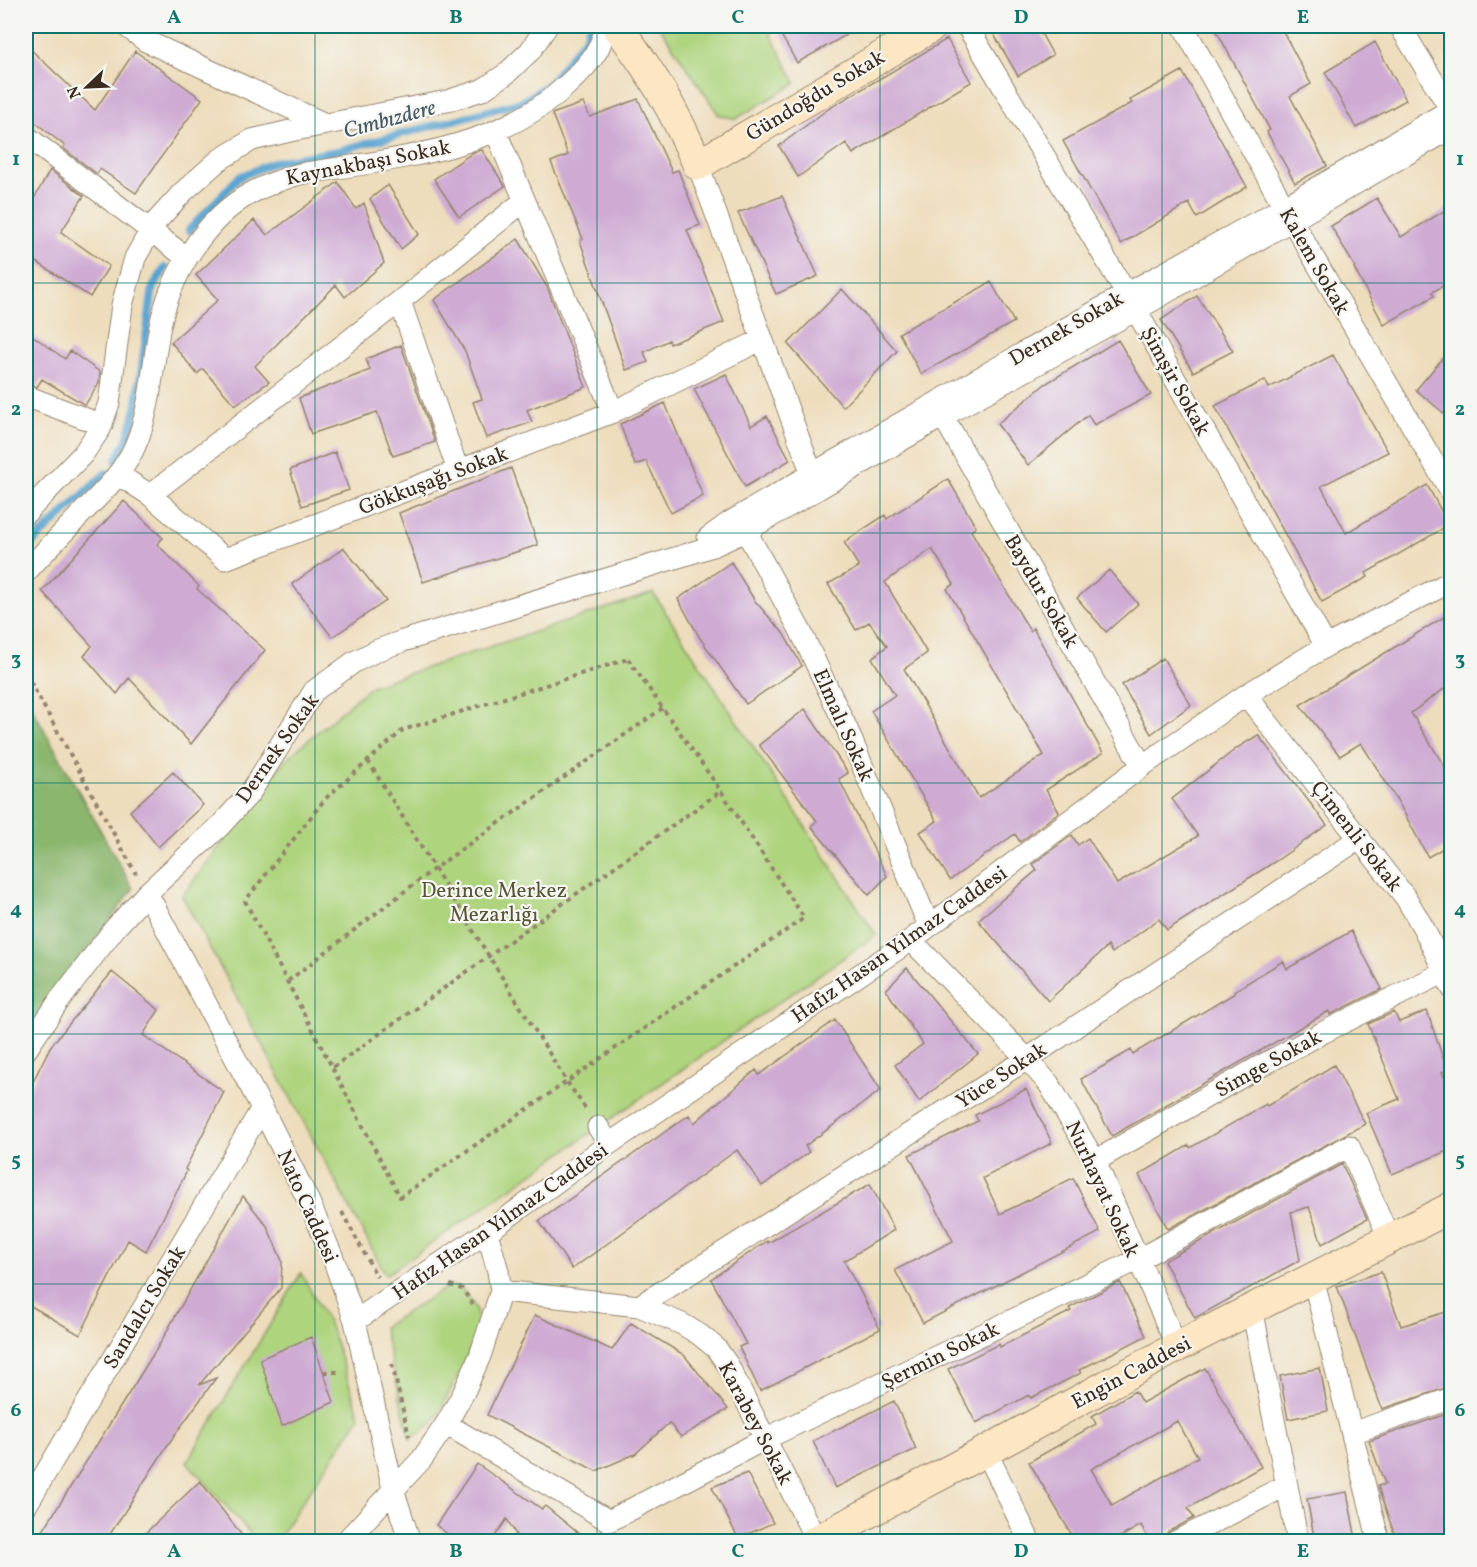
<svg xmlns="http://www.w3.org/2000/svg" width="1477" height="1567" viewBox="0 0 1477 1567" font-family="Vollkorn,serif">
	<rect width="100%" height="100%" fill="#f6f6f2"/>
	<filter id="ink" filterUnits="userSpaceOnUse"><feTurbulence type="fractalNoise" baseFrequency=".0167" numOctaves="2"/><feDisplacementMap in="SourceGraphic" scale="12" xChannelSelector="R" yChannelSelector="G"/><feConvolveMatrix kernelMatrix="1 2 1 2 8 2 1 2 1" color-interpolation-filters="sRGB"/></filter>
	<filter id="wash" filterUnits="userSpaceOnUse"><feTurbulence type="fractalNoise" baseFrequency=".008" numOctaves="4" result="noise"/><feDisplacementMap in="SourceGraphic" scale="24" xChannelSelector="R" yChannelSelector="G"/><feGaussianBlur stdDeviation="1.35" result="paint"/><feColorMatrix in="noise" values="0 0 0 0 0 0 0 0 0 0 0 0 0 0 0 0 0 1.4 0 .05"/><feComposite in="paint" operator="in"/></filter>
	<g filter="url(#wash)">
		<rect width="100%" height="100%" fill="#eeddbc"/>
		<path fill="#aed47e" stroke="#747f4e" stroke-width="1.5" d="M 659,26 L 766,26 L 796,83 L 736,119 L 719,115 Z
			M 653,593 L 876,935 L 386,1275 L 182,896 L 285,760 L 371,686 Z
			M 301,1273 L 330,1326 L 360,1417 L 276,1541 L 257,1541 L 187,1462 Z
			M 450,1285 L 462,1289 L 476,1308 L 478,1330 L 462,1368 L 434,1422 L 410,1440 L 383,1327 Z"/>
		<path fill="#8ab66d" stroke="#627046" stroke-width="1.5" d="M 26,697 L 133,889 L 26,1033 Z"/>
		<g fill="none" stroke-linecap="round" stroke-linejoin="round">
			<path stroke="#57a2cf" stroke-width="8" d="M 189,230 L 239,177 L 275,162 L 337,151 L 522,102 L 549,84 L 587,36 L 589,28
				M 116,461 L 127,440 L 136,409 L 153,287 L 165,268
				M 30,545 L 106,473"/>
		</g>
		<g id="blocks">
			<path fill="#cfabd4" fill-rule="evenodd" d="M 776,26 L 862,26 L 797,63 Z
				M 989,26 L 1037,26 L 1053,55 L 1018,76 Z
				M 1214,26 L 1280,26 L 1311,84 L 1290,96 L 1327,166 L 1295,183 L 1267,132 L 1270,130 Z
				M 947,39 L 971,82 L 853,154 L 846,143 L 798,177 L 779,146 L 828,109 Z
				M 1375,42 L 1406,100 L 1356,128 L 1325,72 Z
				M 26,45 L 95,110 L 135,51 L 202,99 L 136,193 L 100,169 L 97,174 L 63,148 L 65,146 L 26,115 Z
				M 1182,71 L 1247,187 L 1197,218 L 1189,203 L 1121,244 L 1063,141 L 1132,103 L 1130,100 Z
				M 638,99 L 672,172 L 678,170 L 700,225 L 687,230 L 724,322 L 670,344 L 669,340 L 644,352 L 648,362 L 626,370 L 580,241 L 583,239 L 551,162 L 568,155 L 552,114 L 583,103 L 590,117 Z
				M 482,150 L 505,186 L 459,217 L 434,179 L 474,152 Z
				M 50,170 L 84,196 L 61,232 L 109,266 L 90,297 L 26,255 L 26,213 Z
				M 338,182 L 356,209 L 364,203 L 384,263 L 345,297 L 336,285 L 255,366 L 269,382 L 235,405 L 203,369 L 197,374 L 171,342 L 218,300 L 196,275 L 254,220 L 267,235 Z
				M 388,185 L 419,234 L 401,249 L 370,199 Z
				M 782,196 L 818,276 L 776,294 L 738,213 Z
				M 1377,198 L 1401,237 L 1452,206 L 1452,281 L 1432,292 L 1434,296 L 1384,325 L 1354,268 L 1355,267 L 1331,226 Z
				M 518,239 L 547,287 L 586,387 L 527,410 L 532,422 L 486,438 L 473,402 L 482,399 L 465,351 L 434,300 Z
				M 991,282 L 1014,322 L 921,374 L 899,333 Z
				M 842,289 L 897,351 L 843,407 L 788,344 Z
				M 1197,296 L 1233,351 L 1193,372 L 1161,320 Z
				M 26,331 L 65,359 L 70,351 L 100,372 L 99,383 L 85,405 L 42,379 L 37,387 L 26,383 Z
				M 1118,340 L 1151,395 L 1094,425 L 1088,415 L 1028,465 L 997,424 L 1045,384 Z
				M 401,345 L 435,442 L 393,456 L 377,412 L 311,434 L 299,398 L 370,370 L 366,359 Z
				M 1452,347 L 1452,420 L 1416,390 Z
				M 1333,355 L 1388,452 L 1321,486 L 1346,533 L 1427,485 L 1449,525 L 1366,573 L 1368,577 L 1322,602 L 1215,406 L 1265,380 L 1269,388 Z
				M 726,374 L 751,426 L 767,416 L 790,460 L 745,487 L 694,389 Z
				M 665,403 L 703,496 L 671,513 L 646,461 L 635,465 L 620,424 Z
				M 335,452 L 349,490 L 302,506 L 290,470 Z
				M 511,468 L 538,545 L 423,582 L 399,513 Z
				M 948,479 L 976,527 L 971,531 L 1030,631 L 1033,628 L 1103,753 L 1046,790 L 1059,812 L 1020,842 L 1015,834 L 950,880 L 920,832 L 937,821 L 871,711 L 895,695 L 872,658 L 887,646 L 869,622 L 856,630 L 828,584 L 859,567 L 844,542 L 885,515 L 887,519 ZM 932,549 L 954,584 L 947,589 L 1044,755 L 979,798 L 904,669 L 927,653 L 885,582 Z
				M 124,501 L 163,538 L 157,544 L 199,586 L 197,589 L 265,650 L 191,744 L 129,678 L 117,694 L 84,656 L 92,646 L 42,591 Z
				M 344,548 L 386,601 L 332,637 L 292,584 Z
				M 731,562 L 755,601 L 783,633 L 802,666 L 746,704 L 700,638 L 678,599 Z
				M 1109,570 L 1138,604 L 1106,632 L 1077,598 Z
				M 1452,612 L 1452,683 L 1411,713 L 1452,778 L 1452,843 L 1428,857 L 1397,800 L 1361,743 L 1340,756 L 1300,705 Z
				M 1163,658 L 1191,705 L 1151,734 L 1122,685 Z
				M 805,709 L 848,773 L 839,779 L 887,876 L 869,895 L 811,826 L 817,821 L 759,745 Z
				M 1258,735 L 1327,825 L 1279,859 L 1167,930 L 1159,919 L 1112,953 L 1108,946 L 1048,1001 L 978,920 L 1037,870 L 1033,864 L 1072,835 L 1078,845 L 1088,838 L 1117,884 L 1198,836 L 1172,799 L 1237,748 Z
				M 173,772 L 203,805 L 158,847 L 130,811 Z
				M 1351,931 L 1382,989 L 1330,1015 L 1329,1011 L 1112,1136 L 1081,1079 L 1131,1050 L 1133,1054 L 1235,993 L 1234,991 L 1283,961 L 1287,969 Z
				M 907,968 L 978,1054 L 919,1102 L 895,1065 L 923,1044 L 886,990 Z
				M 112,972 L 159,1010 L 143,1035 L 224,1092 L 185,1169 L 187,1171 L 146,1251 L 128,1240 L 80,1335 L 26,1303 L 26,1096 L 50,1047 Z
				M 1427,1011 L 1447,1070 L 1442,1072 L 1452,1095 L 1452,1149 L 1392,1174 L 1366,1113 L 1399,1099 L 1368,1024 L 1394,1012 L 1399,1022 Z
				M 835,1020 L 881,1090 L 805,1146 L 809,1152 L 762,1186 L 737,1150 L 572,1269 L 539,1221 L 689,1115 L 694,1123 L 756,1070 L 759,1075 Z
				M 1334,1065 L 1365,1124 L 1168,1229 L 1139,1175 L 1189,1145 L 1190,1148 L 1266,1104 L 1267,1106 Z
				M 1026,1089 L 1052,1143 L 983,1178 L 1000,1214 L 1073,1178 L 1100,1232 L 923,1323 L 895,1270 L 953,1241 L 909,1155 L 978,1121 L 975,1115 Z
				M 1342,1164 L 1367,1219 L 1322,1244 L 1309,1207 L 1291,1212 L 1300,1260 L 1195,1318 L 1164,1261 Z
				M 870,1184 L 894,1230 L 844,1261 L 880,1329 L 760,1391 L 739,1347 L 746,1344 L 711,1279 L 767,1241 L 768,1243 Z
				M 243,1196 L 267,1226 L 282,1261 L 281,1288 L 199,1385 L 216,1378 L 169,1443 L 105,1542 L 36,1542 L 159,1345 Z
				M 1381,1272 L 1401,1326 L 1452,1310 L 1452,1386 L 1382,1409 L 1337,1286 Z
				M 1120,1282 L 1146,1336 L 1079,1370 L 1081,1373 L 1031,1398 L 1029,1395 L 976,1423 L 948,1369 L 999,1344 L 1000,1347 L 1071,1311 L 1069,1308 Z
				M 535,1315 L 612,1350 L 631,1323 L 684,1355 L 728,1409 L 681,1437 L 669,1423 L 635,1454 L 596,1471 L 487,1415 Z
				M 311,1337 L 334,1402 L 282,1426 L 260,1359 Z
				M 1205,1368 L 1261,1467 L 1188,1508 L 1194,1518 L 1169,1531 L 1164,1536 L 1162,1542 L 1150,1542 L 1141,1525 L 1112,1542 L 1076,1542 L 1029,1462 L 1096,1424 L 1092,1416 L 1135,1391 L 1142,1403 ZM 1177,1421 L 1198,1457 L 1112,1505 L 1091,1469 Z
				M 1320,1368 L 1328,1411 L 1288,1419 L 1280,1376 Z
				M 894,1401 L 916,1449 L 835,1488 L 813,1441 Z
				M 1452,1412 L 1452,1542 L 1397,1542 L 1380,1493 L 1378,1486 L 1385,1484 L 1369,1441 Z
				M 477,1464 L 542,1509 L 545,1506 L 589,1542 L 520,1542 L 507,1519 L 491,1542 L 458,1542 L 436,1525 Z
				M 747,1473 L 773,1523 L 738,1538 L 712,1487 Z
				M 200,1481 L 247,1542 L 136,1542 Z
				M 1347,1492 L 1355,1534 L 1315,1542 L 1307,1499 Z"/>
		</g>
	</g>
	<g filter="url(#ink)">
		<use href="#blocks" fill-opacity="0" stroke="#94846d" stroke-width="1.5"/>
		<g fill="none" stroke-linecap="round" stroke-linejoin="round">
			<g stroke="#94846d" stroke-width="23">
				<path id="street" d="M 126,26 L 146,41 L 325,124
					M 967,26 L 1136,310 L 1326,646
					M 1183,26 L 1292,221 L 1452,494
					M 1400,26 L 1452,112
					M 496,132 L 613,412
					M 26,136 L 187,258
					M 698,165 L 816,485
					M 400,301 L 458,471
					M 26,396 L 102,425
					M 943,416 L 1142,766
					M 119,475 L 150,495 L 225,559 L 613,412 L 761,340
					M 150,495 L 400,301 L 524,201
					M 26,513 L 83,454 L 100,429 L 109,403 L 122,305 L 135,258 L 154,224 L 183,192 L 219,160 L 252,140 L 290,131 L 447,101 L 482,90 L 506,74 L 530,51 L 547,26
					M 746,531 L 800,630 L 847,729 L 929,926
					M 708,538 L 730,522 L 812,474 L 1126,294 L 1284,207 L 1452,109
					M 26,572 C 44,552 63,533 82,513 C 103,492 123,473 135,446 C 151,409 152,369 159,331 C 169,277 204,218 253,192 C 268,184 283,179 299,174 C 391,159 496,152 567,85 C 578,75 589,64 597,51 C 601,43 604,34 608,26
					M 1246,695 L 1406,898 L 1424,929 L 1452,988
					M 147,893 L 262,1108 L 309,1202 L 333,1258 L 355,1321 L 393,1489 L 410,1542
					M 911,940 L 1027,1059 L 1049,1084 L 1095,1161 L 1177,1347
					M 26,1050 L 59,1001 L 115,928 L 147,893 L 220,826 L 250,793 L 314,691 L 354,662 L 378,650 L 403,641 L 685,555 L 715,545 L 746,531 L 943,416 L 1136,310 L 1452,128
					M 598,1127 L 609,1144
					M 1095,1161 L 1257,1068 L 1322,1033 L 1445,972
					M 1313,1278 L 1379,1542
					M 501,1291 L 639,1306 L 682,1324 L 700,1335 L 716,1348 L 728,1365 L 816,1540
					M 639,1306 L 1027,1059 L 1360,838
					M 1252,1308 L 1298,1542
					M 355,1321 L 487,1232 L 609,1144 L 911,940 L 1142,766 L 1246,695 L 1326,646 L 1452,581
					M 446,1424 L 609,1521 L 765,1439 L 1137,1260 L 1349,1146 L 1389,1238
					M 1352,1433 L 1452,1398
					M 986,1451 L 1030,1542
					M 26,1506 L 262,1108
					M 345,1542 L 422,1459 L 446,1424 L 464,1392 L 480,1356 L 501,1291 L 498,1271 L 487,1232
					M 1175,1542 L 1287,1485"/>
			</g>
			<g stroke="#94846d" stroke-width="32">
				<path id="secondary" d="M 617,26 C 652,73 675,111 698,165 L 933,26
					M 813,1542 L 986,1451 L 1177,1347 L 1452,1207"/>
			</g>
			<path stroke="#94846d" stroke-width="4" stroke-dasharray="4.5 4.5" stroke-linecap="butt" d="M 628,659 L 721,791 L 804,918 L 400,1197 L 245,901 L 325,799 L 403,730 Z
				M 26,674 L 136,874
				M 368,761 L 567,1082 L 586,1109
				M 288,981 L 435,868 L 663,708
				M 333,1067 L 721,791
				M 342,1212 L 377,1277
				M 450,1285 L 462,1289 L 473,1304
				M 392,1364 L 409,1436
				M 324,1372 L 341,1372"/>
			<use href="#street" stroke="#fff" stroke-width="21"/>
			<use href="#secondary" stroke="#fce6c4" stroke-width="30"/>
		</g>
	</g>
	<path fill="none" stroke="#0f766e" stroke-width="1.5" stroke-opacity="0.55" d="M 315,26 L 315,1542M 597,26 L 597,1542M 880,26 L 880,1542M 1162,26 L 1162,1542M 26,283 L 1452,283M 26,533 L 1452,533M 26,783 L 1452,783M 26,1034 L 1452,1034M 26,1284 L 1452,1284"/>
	<g text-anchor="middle" stroke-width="4.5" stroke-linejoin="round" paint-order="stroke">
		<g font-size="21" fill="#3b2a1e" stroke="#f6f6f2">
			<text transform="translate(815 95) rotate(-31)" y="7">Gündoğdu Sokak</text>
			<text transform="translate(368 162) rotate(-11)" y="7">Kaynakbaşı Sokak</text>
			<text transform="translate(1315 261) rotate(60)" y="7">Kalem Sokak</text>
			<text transform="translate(1066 328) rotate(-30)" y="7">Dernek Sokak</text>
			<text transform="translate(1176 381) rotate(61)" y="7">Şimşir Sokak</text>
			<text transform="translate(433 480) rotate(-21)" y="7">Gökkuşağı Sokak</text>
			<text transform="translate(1042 591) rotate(60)" y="7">Baydur Sokak</text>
			<text transform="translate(844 725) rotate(66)" y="7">Elmalı Sokak</text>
			<text transform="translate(277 748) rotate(-55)" y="7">Dernek Sokak</text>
			<text transform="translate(1357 836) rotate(52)" y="7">Çimenli Sokak</text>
			<text transform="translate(899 944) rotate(-35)" y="7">Hafız Hasan Yılmaz Caddesi</text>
			<text transform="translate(1268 1063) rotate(-29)" y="7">Simge Sokak</text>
			<text transform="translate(1001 1075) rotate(-33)" y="7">Yüce Sokak</text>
			<text transform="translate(1103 1189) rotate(65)" y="7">Nurhayat Sokak</text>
			<text transform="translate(308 1206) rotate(66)" y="7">Nato Caddesi</text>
			<text transform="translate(500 1221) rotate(-35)" y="7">Hafız Hasan Yılmaz Caddesi</text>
			<text transform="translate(144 1307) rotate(-59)" y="7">Sandalcı Sokak</text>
			<text transform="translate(940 1355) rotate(-26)" y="7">Şermin Sokak</text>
			<text transform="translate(1131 1372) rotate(-28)" y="7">Engin Caddesi</text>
			<text transform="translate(756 1423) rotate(62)" y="7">Karabey Sokak</text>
		</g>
		<g font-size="21" fill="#585436" stroke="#f6f6f2">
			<text x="494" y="897">Derince Merkez<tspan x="494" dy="24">Mezarlığı</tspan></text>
		</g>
		<g font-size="22" font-style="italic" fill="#465a65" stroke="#f6f6f2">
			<text transform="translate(389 118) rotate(-15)" y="8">Cımbızdere</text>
		</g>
	</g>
	<rect width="1477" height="1567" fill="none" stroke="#f6f6f2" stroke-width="66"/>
	<g transform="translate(87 87) rotate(247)" stroke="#f6f6f2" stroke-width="4.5" paint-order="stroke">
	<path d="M0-4.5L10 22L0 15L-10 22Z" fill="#3b2a1e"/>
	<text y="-9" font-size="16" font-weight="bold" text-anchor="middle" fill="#3b2a1e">N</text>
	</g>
	<rect x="33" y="33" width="1411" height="1501" fill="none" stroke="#0f766e" stroke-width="2"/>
	<g font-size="20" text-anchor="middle" font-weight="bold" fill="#0f766e">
		<text x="174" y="23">A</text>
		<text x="456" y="23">B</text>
		<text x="738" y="23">C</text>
		<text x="1021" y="23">D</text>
		<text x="1303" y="23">E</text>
		<text x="16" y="165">1</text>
		<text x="1460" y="165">1</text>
		<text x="16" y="415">2</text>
		<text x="1460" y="415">2</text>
		<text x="16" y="665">3</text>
		<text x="1460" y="665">3</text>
		<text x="16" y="915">4</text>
		<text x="1460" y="915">4</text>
		<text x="16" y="1166">5</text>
		<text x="1460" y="1166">5</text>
		<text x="16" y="1416">6</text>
		<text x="1460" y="1416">6</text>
		<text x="174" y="1557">A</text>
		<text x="456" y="1557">B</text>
		<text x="738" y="1557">C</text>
		<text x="1021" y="1557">D</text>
		<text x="1303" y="1557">E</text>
	</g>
</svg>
